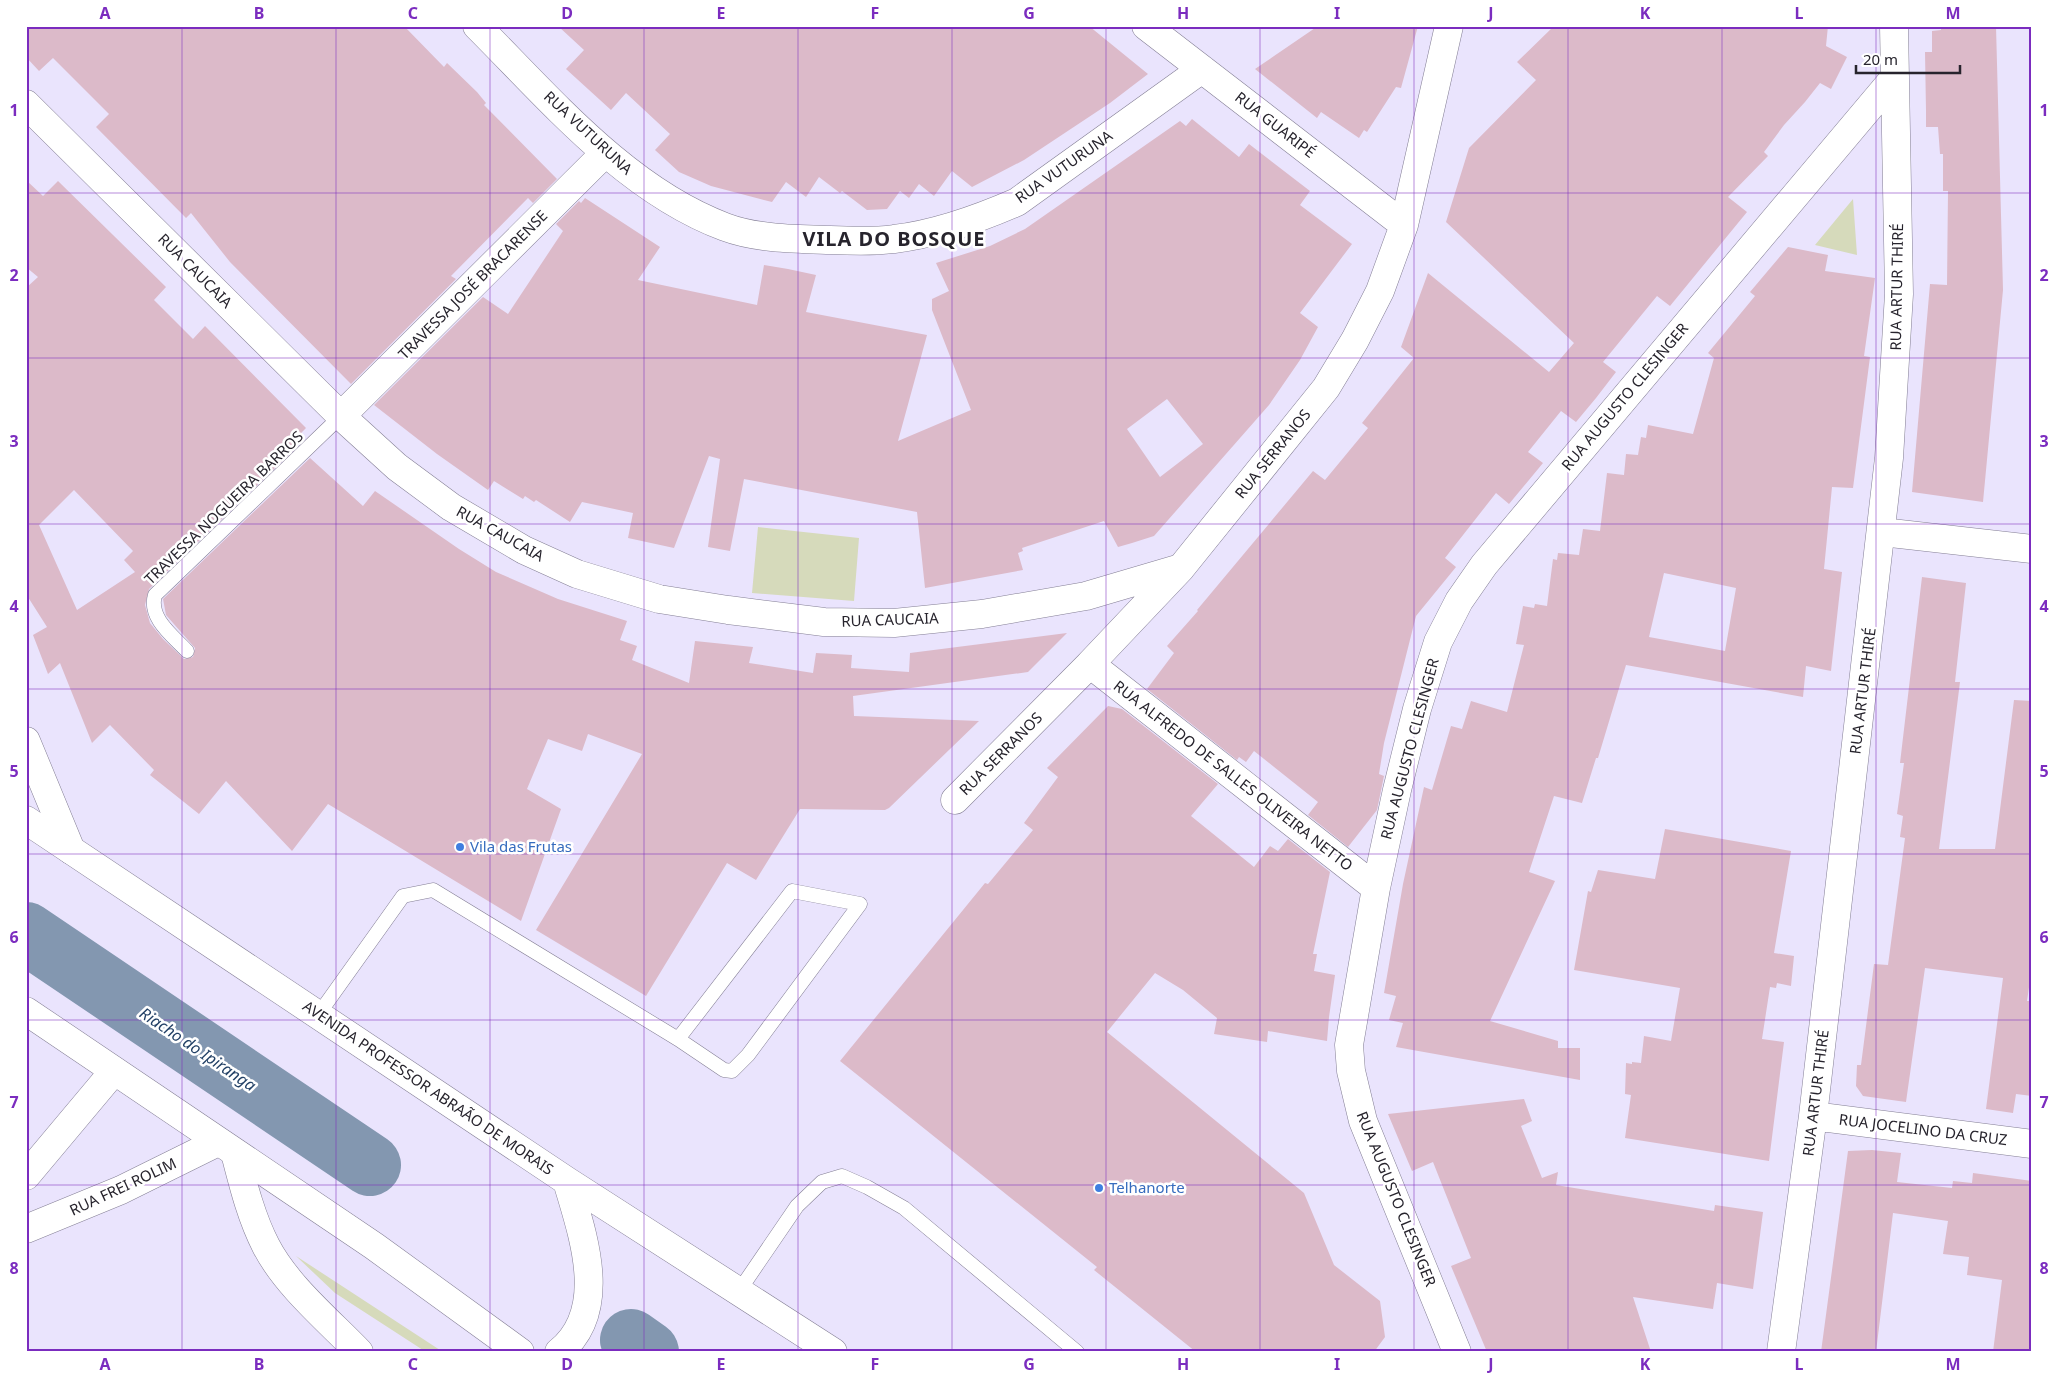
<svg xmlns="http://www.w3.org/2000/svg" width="2058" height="1378" viewBox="0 0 2058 1378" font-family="'Noto Sans',sans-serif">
	<rect width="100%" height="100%" fill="#eae4fd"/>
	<path fill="#d6dabb" d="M 1853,199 L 1857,255 L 1815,245 Z
		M 758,527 L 859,538 L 854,601 L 752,593 Z
		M 296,1256 L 443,1352 L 426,1352 L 335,1293 Z"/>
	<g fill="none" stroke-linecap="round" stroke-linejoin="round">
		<path stroke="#8397b0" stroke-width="62" d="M 26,933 L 370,1165
			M 631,1340 L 648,1352"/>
	</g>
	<path fill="#dcbac9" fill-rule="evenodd" d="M 26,26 L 404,26 L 444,67 L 447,63 L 477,92 L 486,103 L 484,105 L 557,179 L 533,203 L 528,198 L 451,276 L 456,279 L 351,384 L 230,262 L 191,213 L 186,218 L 96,127 L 109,114 L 53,58 L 39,71 L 26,57 Z
		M 558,26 L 1089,26 L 1148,74 L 1110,103 L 1024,160 L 972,187 L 952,171 L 934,196 L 919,184 L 909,198 L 900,191 L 887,209 L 867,210 L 842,191 L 840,193 L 819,177 L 806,197 L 786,182 L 772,202 L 711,186 L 679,172 L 655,150 L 670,134 L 626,93 L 611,110 L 566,69 L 584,50 Z
		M 1318,26 L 1418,26 L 1401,88 L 1396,87 L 1367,132 L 1364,130 L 1359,138 L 1321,112 L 1317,118 L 1255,69 Z
		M 1554,26 L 1828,26 L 1826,46 L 1847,57 L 1831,89 L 1820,83 L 1805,102 L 1784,125 L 1764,152 L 1768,156 L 1728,197 L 1747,212 L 1670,306 L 1657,296 L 1603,362 L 1616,372 L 1596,398 L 1576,422 L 1561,411 L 1528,452 L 1543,463 L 1509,504 L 1496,493 L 1445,558 L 1456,567 L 1416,616 L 1384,743 L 1379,774 L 1384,776 L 1377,810 L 1348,847 L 1308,815 L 1318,802 L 1254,751 L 1246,762 L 1239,757 L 1237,760 L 1147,689 L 1174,653 L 1167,646 L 1198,611 L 1197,610 L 1313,471 L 1325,480 L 1368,428 L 1362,423 L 1414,358 L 1401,347 L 1428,273 L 1549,372 L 1574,343 L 1446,222 L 1469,148 L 1536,80 L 1517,62 Z
		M 1941,26 L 1996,26 L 2003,290 L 1983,502 L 1912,492 L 1930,284 L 1947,285 L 1948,191 L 1943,191 L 1943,154 L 1940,154 L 1938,127 L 1926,127 L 1926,111 L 1925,52 L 1932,52 L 1932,31 L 1941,30 Z
		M 1192,119 L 1239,157 L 1249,144 L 1310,191 L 1300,205 L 1352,244 L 1300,313 L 1318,327 L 1300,360 L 1269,405 L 1154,536 L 1132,543 L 1118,547 L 1104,521 L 1022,548 L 1023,551 L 1018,553 L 1023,570 L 925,588 L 917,512 L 744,479 L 730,551 L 708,547 L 720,459 L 709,456 L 674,548 L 628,538 L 633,513 L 582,502 L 570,522 L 536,500 L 534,502 L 525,496 L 523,499 L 494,481 L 488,490 L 437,454 L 374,405 L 483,297 L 508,314 L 563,231 L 556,224 L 579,201 L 581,203 L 585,198 L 660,247 L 638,280 L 757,305 L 764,265 L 788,269 L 816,275 L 806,312 L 927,335 L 898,441 L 971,410 L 932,310 L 932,299 L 949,291 L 936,263 L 990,246 L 1025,229 L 1180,121 L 1186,126 ZM 1167,399 L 1203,444 L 1160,477 L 1127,429 Z
		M 26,180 L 43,196 L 58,181 L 166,287 L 154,300 L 193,339 L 205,326 L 306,428 L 292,442 L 297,447 L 149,589 L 145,605 L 150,623 L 163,639 L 184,659 L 193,657 L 195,648 L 166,615 L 163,599 L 310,458 L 363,506 L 375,491 L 459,549 L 496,572 L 558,599 L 627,621 L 620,640 L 637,646 L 632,660 L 689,683 L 695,641 L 753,647 L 749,663 L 813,673 L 816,653 L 852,655 L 851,668 L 909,672 L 910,653 L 1067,633 L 1028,672 L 853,696 L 854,716 L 979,721 L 889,808 L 885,810 L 800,809 L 756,880 L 727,863 L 646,996 L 536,930 L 642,754 L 588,734 L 582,751 L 548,739 L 527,789 L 561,809 L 521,921 L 328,804 L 292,851 L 226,781 L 199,814 L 150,775 L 154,770 L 110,725 L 92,743 L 60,663 L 48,674 L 33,635 L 47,627 L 26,594 L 26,288 L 38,277 L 26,267 ZM 74,490 L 133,551 L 124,560 L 135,572 L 77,610 L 39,525 Z
		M 1788,247 L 1828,255 L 1825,271 L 1875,278 L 1864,356 L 1870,357 L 1853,488 L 1832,487 L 1824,569 L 1842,572 L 1831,671 L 1806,666 L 1803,697 L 1626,665 L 1598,758 L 1596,758 L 1582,803 L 1554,796 L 1529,872 L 1555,881 L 1490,1021 L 1558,1041 L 1558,1048 L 1580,1048 L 1580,1080 L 1396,1047 L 1403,1023 L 1389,1020 L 1396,996 L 1384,993 L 1403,884 L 1424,787 L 1432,790 L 1451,726 L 1462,729 L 1471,701 L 1507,712 L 1524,645 L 1516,644 L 1523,606 L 1534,608 L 1535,604 L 1547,606 L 1553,559 L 1557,560 L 1558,553 L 1579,555 L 1583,529 L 1600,531 L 1607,473 L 1624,475 L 1626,454 L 1638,455 L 1641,437 L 1646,438 L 1648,425 L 1693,434 L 1714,358 L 1708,353 L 1755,296 L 1750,292 ZM 1664,573 L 1736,588 L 1725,651 L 1649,637 Z
		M 1922,577 L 1966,583 L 1955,682 L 1960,682 L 1939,849 L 1995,849 L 2014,700 L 2032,701 L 2032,966 L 2027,1001 L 2032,1001 L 2032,1096 L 2016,1094 L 2013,1113 L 1986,1109 L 2003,978 L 1925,968 L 1906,1102 L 1863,1096 L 1856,1086 L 1857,1065 L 1861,1065 L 1874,964 L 1888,965 L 1905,838 L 1900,837 L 1903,816 L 1897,814 L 1904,763 L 1900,763 Z
		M 1108,706 L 1122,709 L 1218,784 L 1191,816 L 1254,867 L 1270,846 L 1278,851 L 1288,839 L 1330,872 L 1313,954 L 1317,954 L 1314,971 L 1335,975 L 1329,1017 L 1327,1041 L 1268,1031 L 1267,1042 L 1214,1034 L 1217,1018 L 1183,990 L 1155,973 L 1107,1032 L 1304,1193 L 1334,1265 L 1380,1301 L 1385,1337 L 1374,1352 L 1196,1352 L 1094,1270 L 1097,1267 L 840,1061 L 985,883 L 988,884 L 1033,830 L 1024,823 L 1058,777 L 1047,768 Z
		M 1665,829 L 1791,851 L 1774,953 L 1794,956 L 1791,986 L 1777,983 L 1776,988 L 1770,987 L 1762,1039 L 1784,1042 L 1769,1161 L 1625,1138 L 1631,1095 L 1625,1094 L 1626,1063 L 1632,1064 L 1632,1062 L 1641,1063 L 1644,1036 L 1671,1041 L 1680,988 L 1574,970 L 1588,891 L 1591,892 L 1598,870 L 1655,879 Z
		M 1524,1099 L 1532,1121 L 1521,1126 L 1542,1178 L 1558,1172 L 1556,1185 L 1714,1211 L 1715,1205 L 1763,1212 L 1753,1289 L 1717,1283 L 1713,1309 L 1633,1297 L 1651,1352 L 1487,1352 L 1451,1266 L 1471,1258 L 1433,1162 L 1412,1171 L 1388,1114 Z
		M 1872,1150 L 1901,1153 L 1897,1182 L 1952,1188 L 1953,1181 L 1972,1183 L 1973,1173 L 2032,1181 L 2032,1352 L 1993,1352 L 2002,1280 L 1967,1275 L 1969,1257 L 1943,1254 L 1948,1221 L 1893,1213 L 1876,1352 L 1821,1352 L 1848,1151 Z"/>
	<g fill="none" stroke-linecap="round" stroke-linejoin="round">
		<g stroke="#847f95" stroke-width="15">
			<path id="lane" d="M 187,651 C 173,636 148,618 155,595 L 341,416
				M 318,1015 L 403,896 L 433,890 L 678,1039 L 724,1070 L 732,1071 L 748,1055 L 860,904 L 792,891 L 678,1039
				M 739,1291 L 797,1206 L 822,1182 L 842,1176 L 867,1187 L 904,1208 L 1077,1352"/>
		</g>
		<g stroke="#847f95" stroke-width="29">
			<path id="street" d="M 477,26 C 550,99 626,190 725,227 C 757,239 796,239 830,240 C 851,241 873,242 894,239 C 937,234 978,219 1017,202 L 1202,69
				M 1146,26 L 1404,225
				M 26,104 L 341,416 L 397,467 L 451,507 L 524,550 L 577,574 L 659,599 L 728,610 L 824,622 L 894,623 L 982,614 L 1086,596 L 1181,568
				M 341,416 L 605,153
				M 1882,532 L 2032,549
				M 1090,664 L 1376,888
				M 26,741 L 71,850
				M 955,800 L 1090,664 L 1181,568 L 1326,388 L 1355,340 L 1380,291 L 1404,225 L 1449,26
				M 1813,1116 L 2032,1144
				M 26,1176 L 114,1071
				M 26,1229 L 121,1190 L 218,1142
				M 1457,1352 L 1363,1121 L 1351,1071 L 1349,1045 L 1376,888 L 1397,790 L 1417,709 L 1438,642 L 1459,601 L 1484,565 L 1895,77
				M 1781,1352 L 1813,1116 L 1889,458 L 1899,294 L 1894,26"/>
		</g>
		<g stroke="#847f95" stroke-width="29">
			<path id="secondary" d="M 235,1153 C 243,1184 251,1217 266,1246 C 286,1285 328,1320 359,1352"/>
		</g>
		<g stroke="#847f95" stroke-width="29">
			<path id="primary" d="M 26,820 L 567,1181 L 833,1352
				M 26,1011 L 374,1246 L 520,1352
				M 559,1352 C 611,1310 582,1233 567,1181"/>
		</g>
		<use href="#lane" stroke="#fff" stroke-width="14"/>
		<use href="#street" stroke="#fff" stroke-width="28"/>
		<use href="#secondary" stroke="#fff" stroke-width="28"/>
		<use href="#primary" stroke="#fff" stroke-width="28"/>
	</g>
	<path fill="none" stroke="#7b2cbf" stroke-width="1" stroke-opacity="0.55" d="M 182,26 L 182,1352M 336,26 L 336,1352M 490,26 L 490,1352M 644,26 L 644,1352M 798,26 L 798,1352M 952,26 L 952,1352M 1106,26 L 1106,1352M 1260,26 L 1260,1352M 1414,26 L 1414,1352M 1568,26 L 1568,1352M 1722,26 L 1722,1352M 1876,26 L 1876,1352M 26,193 L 2032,193M 26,358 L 2032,358M 26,524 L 2032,524M 26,689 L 2032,689M 26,854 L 2032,854M 26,1020 L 2032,1020M 26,1185 L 2032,1185"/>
	<g fill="#3f7fe0" stroke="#fff" stroke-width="2">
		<circle cx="460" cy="847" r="5"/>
		<circle cx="1099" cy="1188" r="5"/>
	</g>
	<g text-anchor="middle" stroke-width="5" stroke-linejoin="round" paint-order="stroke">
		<g font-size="15" fill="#27242d" stroke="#fff">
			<text transform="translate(1275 125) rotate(38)" y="5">RUA GUARIPÉ</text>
			<text transform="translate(588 133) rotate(43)" y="5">RUA VUTURUNA</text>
			<text transform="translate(1064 167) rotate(-35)" y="5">RUA VUTURUNA</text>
			<text transform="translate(195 271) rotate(45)" y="5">RUA CAUCAIA</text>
			<text transform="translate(473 285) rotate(-45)" y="5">TRAVESSA JOSÉ BRACARENSE</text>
			<text transform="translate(1897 287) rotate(-89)" y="5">RUA ARTUR THIRÉ</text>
			<text transform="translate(1625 397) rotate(-50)" y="5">RUA AUGUSTO CLESINGER</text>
			<text transform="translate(1273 454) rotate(-51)" y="5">RUA SERRANOS</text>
			<text transform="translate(224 508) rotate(-44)" y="5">TRAVESSA NOGUEIRA BARROS</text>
			<text transform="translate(500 534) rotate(29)" y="5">RUA CAUCAIA</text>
			<text transform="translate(890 620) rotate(-2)" y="5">RUA CAUCAIA</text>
			<text transform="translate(1863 691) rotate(-83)" y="5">RUA ARTUR THIRÉ</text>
			<text transform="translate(1410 749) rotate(-75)" y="5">RUA AUGUSTO CLESINGER</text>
			<text transform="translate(1001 754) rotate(-45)" y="5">RUA SERRANOS</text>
			<text transform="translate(1233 776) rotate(38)" y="5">RUA ALFREDO DE SALLES OLIVEIRA NETTO</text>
			<text transform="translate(428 1088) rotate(34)" y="5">AVENIDA PROFESSOR ABRAÃO DE MORAIS</text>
			<text transform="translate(1816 1093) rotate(-83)" y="5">RUA ARTUR THIRÉ</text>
			<text transform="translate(1923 1130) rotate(7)" y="5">RUA JOCELINO DA CRUZ</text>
			<text transform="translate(123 1187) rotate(-25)" y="5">RUA FREI ROLIM</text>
			<text transform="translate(1396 1199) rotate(68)" y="5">RUA AUGUSTO CLESINGER</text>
		</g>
		<g font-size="15" fill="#366cbe" stroke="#fff" text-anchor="start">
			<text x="470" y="852">Vila das Frutas</text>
			<text x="1109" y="1193">Telhanorte</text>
		</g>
		<g font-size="16" font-style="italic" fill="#234166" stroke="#fff">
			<text transform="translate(198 1049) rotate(34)" y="6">Riacho do Ipiranga</text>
		</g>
		<g font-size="20" font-weight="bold" letter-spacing="1" fill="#27242d" stroke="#fff">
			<text x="894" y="246">VILA DO BOSQUE</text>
		</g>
	</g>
	<rect width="2058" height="1378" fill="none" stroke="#ffffff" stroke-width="55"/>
	<path d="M1856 65v8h104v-8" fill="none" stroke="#27242d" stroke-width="2.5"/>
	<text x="1863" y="65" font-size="15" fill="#27242d" stroke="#ffffff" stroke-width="4" paint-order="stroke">20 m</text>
	<rect x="28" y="28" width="2002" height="1322" fill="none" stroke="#7b2cbf" stroke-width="2"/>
	<g font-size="16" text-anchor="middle" font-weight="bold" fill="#7b2cbf">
		<text x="105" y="19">A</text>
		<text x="259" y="19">B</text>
		<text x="413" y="19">C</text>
		<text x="567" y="19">D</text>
		<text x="721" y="19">E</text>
		<text x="875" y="19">F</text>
		<text x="1029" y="19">G</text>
		<text x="1183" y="19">H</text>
		<text x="1337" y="19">I</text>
		<text x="1491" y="19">J</text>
		<text x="1645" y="19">K</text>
		<text x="1799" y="19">L</text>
		<text x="1953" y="19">M</text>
		<text x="14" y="116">1</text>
		<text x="2044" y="116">1</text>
		<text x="14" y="281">2</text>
		<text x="2044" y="281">2</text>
		<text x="14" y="447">3</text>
		<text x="2044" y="447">3</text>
		<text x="14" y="612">4</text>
		<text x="2044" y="612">4</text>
		<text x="14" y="777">5</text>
		<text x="2044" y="777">5</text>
		<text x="14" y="943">6</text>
		<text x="2044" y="943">6</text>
		<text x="14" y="1108">7</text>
		<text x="2044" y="1108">7</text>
		<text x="14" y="1274">8</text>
		<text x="2044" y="1274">8</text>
		<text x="105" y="1370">A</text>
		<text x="259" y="1370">B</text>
		<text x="413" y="1370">C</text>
		<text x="567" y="1370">D</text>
		<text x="721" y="1370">E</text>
		<text x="875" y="1370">F</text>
		<text x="1029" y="1370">G</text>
		<text x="1183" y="1370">H</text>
		<text x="1337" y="1370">I</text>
		<text x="1491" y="1370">J</text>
		<text x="1645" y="1370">K</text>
		<text x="1799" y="1370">L</text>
		<text x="1953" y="1370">M</text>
	</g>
</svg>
